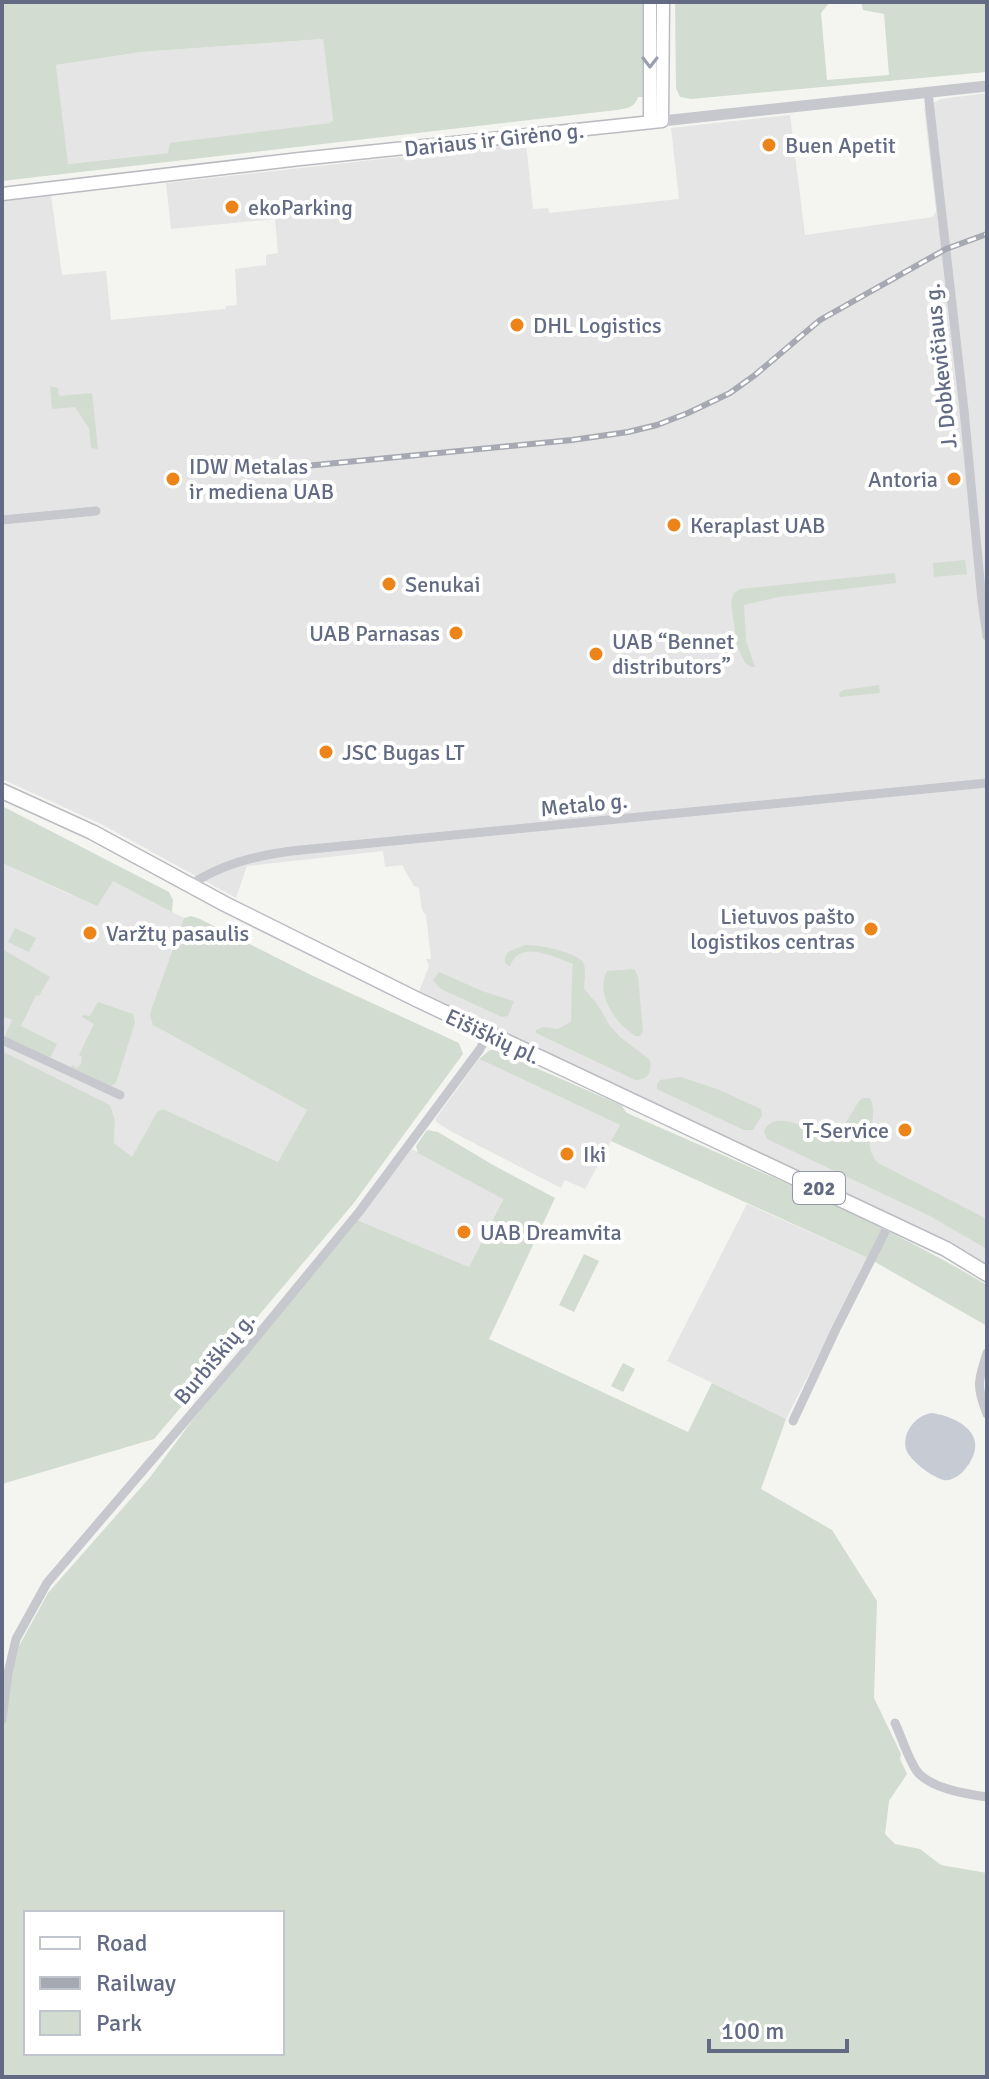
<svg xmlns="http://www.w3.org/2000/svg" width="989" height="2079" viewBox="0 0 989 2079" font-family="Signika,sans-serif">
	<rect width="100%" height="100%" fill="#f4f5f1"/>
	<path fill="#e4e5e4" d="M 323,39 L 333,120 L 330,123 L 168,153 L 67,164 L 56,65 L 141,52 Z
		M 987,93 L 987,1266 L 923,1229 L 419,992 L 429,966 L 426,959 L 431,959 L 426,915 L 422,910 L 419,888 L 414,886 L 402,865 L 385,867 L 383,851 L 247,866 L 236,898 L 103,825 L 2,779 L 2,201 L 51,195 L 62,275 L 106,271 L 111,320 L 225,309 L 226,306 L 237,305 L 235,269 L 266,265 L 266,255 L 278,253 L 275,219 L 171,229 L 166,183 L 526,143 L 533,209 L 548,208 L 549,213 L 679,199 L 671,128 L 790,115 L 805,235 L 933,217 L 936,211 L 924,108 L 941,99 Z
		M 2,863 L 71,895 L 112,880 L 184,918 L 152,1007 L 153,1025 L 307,1110 L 278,1162 L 163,1109 L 157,1112 L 132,1158 L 114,1143 L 115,1120 L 110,1105 L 2,1051 Z
		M 479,1059 L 620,1125 L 585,1189 L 565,1180 L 561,1188 L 454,1133 L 436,1122 L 436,1118 Z
		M 412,1149 L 503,1198 L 469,1267 L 357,1220 Z
		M 747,1204 L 868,1258 L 786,1419 L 667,1361 Z"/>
	<path fill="#d3dcd1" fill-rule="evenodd" d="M 2,2 L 645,2 L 645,97 L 638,97 C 634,108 628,108 617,110 L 2,181 ZM 323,39 L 333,120 L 330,123 L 170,143 L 168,153 L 68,164 L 56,65 L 141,52 Z
		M 675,2 L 830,2 L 821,13 L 827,80 L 889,75 L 884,14 L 863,10 L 861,2 L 987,2 L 987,72 L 691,99 L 680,97 L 676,88 Z
		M 50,386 L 58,388 L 59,396 L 92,393 L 98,449 L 91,448 L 89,428 L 75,407 L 52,409 Z
		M 965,560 L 967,574 L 934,577 L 933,563 Z
		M 895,573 L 896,583 L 778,597 L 744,605 L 746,641 L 755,667 L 751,667 L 745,663 L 737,646 L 731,602 L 734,593 L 741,589 Z
		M 879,685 L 880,693 L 840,697 L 839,693 L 843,690 Z
		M 2,806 L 169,892 L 173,900 L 172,912 L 113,881 L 97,906 L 2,863 Z
		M 191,916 L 200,919 L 311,975 L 459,1043 L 463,1054 L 353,1204 L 154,1439 L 2,1484 L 2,1051 L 110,1105 L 115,1120 L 114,1143 L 132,1157 L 157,1112 L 163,1109 L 278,1162 L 307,1110 L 153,1025 L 150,1015 L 152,1007 L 184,918 Z
		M 15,928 L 36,938 L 29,952 L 8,942 Z
		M 525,945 C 537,944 576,952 583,962 C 587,970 584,981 584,989 L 597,1004 L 610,1026 L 620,1037 L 649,1059 C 654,1071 647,1081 635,1080 L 536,1033 L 536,1030 L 543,1027 L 558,1029 L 571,1022 C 572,1002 571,984 573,964 C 555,957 518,938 510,967 L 505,963 L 505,957 L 508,952 Z
		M 2,949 L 50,977 L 39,996 L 36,995 L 21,1026 L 57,1044 L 49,1060 L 4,1038 L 12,1020 L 2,1016 Z
		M 634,969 L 638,976 L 643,1032 L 640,1036 L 636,1036 C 616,1025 595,994 607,971 Z
		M 439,972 L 482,991 L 514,1001 L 508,1016 L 502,1017 L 441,989 L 433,980 Z
		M 98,1002 L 133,1014 L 135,1022 L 116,1083 L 111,1086 L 71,1067 L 72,1065 L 77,1068 L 81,1064 L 82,1057 L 79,1055 L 94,1024 L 82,1017 L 83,1015 L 90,1016 Z
		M 490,1050 L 495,1050 L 621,1105 L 627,1113 C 748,1167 873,1217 987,1285 L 987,1326 L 868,1258 L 611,1141 L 620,1125 L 479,1059 Z
		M 680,1077 L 717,1089 L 761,1109 L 762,1115 L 753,1130 L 744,1130 L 657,1089 L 657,1084 L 660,1080 Z
		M 863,1098 L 870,1098 C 881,1121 858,1141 878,1163 L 987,1219 L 987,1249 L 930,1216 L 767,1139 L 764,1131 C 776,1105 815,1137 838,1135 L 859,1101 Z
		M 427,1130 L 438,1132 L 493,1165 L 555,1198 L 489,1339 L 688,1432 L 712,1383 L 786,1419 L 761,1489 L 832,1530 L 877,1601 L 874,1698 L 901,1754 L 900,1759 L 907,1774 L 889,1801 L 885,1834 L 895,1844 L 920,1849 L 941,1865 L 987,1873 L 987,2077 L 2,2077 L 2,1739 L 10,1680 L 19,1646 L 48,1593 L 151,1476 L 194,1418 L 357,1220 L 469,1267 L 503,1199 L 418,1153 L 416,1146 ZM 26,1913 L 282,1913 L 282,2053 L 26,2053 Z
		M 584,1254 L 599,1261 L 574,1312 L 559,1305 Z
		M 623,1363 L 635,1369 L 623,1392 L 611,1386 Z"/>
	<path fill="#c7ccd4" d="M 932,1413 C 958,1417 989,1434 969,1464 C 965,1469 962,1474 956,1477 C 952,1479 949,1481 944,1480 C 933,1478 909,1460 906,1449 C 902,1432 916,1415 932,1413 Z"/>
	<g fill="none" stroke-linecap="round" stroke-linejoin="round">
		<g stroke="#b9bbc1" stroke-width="15">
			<path id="secondary" d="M 650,122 L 650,2
				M 2,194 L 300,159 L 662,121 L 663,2"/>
		</g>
		<g stroke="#b9bbc0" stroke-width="17">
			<path id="primary" d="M 2,791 L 92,832 L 225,904 L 416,999 L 946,1249 L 987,1274"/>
		</g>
		<path stroke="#c7c8cd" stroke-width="9" d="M 928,92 L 964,410 L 982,601 L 987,636
			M 2,520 L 96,511
			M 190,885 C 222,864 254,856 291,851 L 987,783
			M 2,1040 L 120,1095
			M 987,1353 C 978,1381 976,1386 987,1414
			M 793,1421 L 836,1329 L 890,1222
			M 2,1720 L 8,1673 L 16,1639 L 47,1583 L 240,1357 L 359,1212 L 480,1049 L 488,1034
			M 895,1723 C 902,1738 907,1756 916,1770 C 928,1788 966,1794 987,1797"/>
		<path stroke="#c7c8cd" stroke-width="11" d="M 662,121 L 987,86"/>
		<use href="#secondary" stroke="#fff" stroke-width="12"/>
		<use href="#primary" stroke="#fff" stroke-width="14"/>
		<g stroke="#a6a9b1" stroke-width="6">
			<path id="rail" d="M 285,468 L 572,440 L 628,432 L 657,425 L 688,413 L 730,393 L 755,375 L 820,320 L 946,249 L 987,234"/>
		</g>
		<use href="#rail" stroke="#fff" stroke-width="3" stroke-dasharray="9" stroke-linecap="butt"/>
	</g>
	<defs><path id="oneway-chevron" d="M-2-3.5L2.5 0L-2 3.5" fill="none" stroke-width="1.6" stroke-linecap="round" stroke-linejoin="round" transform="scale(2)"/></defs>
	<use stroke="#999fae" href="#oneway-chevron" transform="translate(650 62) rotate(90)"/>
	<g fill="#ec841a" stroke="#fff" stroke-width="3">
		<circle cx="769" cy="145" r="8"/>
		<circle cx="232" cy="207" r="8"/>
		<circle cx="517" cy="325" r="8"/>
		<circle cx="173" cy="479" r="8"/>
		<circle cx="954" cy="479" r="8"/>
		<circle cx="674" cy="525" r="8"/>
		<circle cx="389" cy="584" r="8"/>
		<circle cx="456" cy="633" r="8"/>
		<circle cx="596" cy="654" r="8"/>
		<circle cx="326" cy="752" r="8"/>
		<circle cx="871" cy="929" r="8"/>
		<circle cx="90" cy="933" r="8"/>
		<circle cx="905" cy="1130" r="8"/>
		<circle cx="567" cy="1154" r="8"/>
		<circle cx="464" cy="1232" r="8"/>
	</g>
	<g text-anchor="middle" stroke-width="8" stroke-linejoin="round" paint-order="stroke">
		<rect fill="#fff" stroke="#9197a8" stroke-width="2" x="793" y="1172" width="52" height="32" rx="6"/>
		<g font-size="20" font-weight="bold" fill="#626b83">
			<text x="819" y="1195">202</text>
		</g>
		<g font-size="22" fill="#626b83" stroke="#fff">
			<text transform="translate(494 139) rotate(-6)" y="8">Dariaus ir Girėno g.</text>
			<text transform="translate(940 366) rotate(-96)" y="8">J. Dobkevičiaus g.</text>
			<text transform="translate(584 804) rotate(-6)" y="8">Metalo g.</text>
			<text transform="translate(493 1036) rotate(25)" y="8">Eišiškių pl.</text>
			<text transform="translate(214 1358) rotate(-50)" y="8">Burbiškių g.</text>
		</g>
		<g font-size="22" fill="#626b83" stroke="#fff" text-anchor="start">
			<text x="785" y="153">Buen Apetit</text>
			<text x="248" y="215">ekoParking</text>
			<text x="533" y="333">DHL Logistics</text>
			<text x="189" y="474">IDW Metalas<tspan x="189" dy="25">ir mediena UAB</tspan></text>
			<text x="938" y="487" text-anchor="end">Antoria</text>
			<text x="690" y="533">Keraplast UAB</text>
			<text x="405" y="592">Senukai</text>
			<text x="440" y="641" text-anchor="end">UAB Parnasas</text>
			<text x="612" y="649">UAB “Bennet<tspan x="612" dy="25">distributors”</tspan></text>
			<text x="342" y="760">JSC Bugas LT</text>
			<text x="855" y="924" text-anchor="end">Lietuvos pašto<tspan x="855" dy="25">logistikos centras</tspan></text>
			<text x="106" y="941">Varžtų pasaulis</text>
			<text x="889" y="1138" text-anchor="end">T-Service</text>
			<text x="583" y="1162">Iki</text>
			<text x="480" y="1240">UAB Dreamvita</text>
		</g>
	</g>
	<rect width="989" height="2079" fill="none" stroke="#626b83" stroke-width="8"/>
	<rect x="24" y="1911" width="260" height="144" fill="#ffffff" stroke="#c0c4cd" stroke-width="2"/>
	<rect x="40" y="1937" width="40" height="12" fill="#ffffff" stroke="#c0c4cd" stroke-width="2"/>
	<text x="96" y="1951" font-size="24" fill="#626b83">Road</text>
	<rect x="40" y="1977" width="40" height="12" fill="#a6a9b1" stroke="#c0c4cd" stroke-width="2"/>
	<text x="96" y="1991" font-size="24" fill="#626b83">Railway</text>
	<rect x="40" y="2011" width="40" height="24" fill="#d3dcd1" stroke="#c0c4cd" stroke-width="2"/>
	<text x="96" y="2031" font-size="24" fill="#626b83">Park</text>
	<path d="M709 2039v12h138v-12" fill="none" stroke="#626b83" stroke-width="4"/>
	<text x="721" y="2039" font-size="24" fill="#626b83" stroke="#ffffff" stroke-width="6" paint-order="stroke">100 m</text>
</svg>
